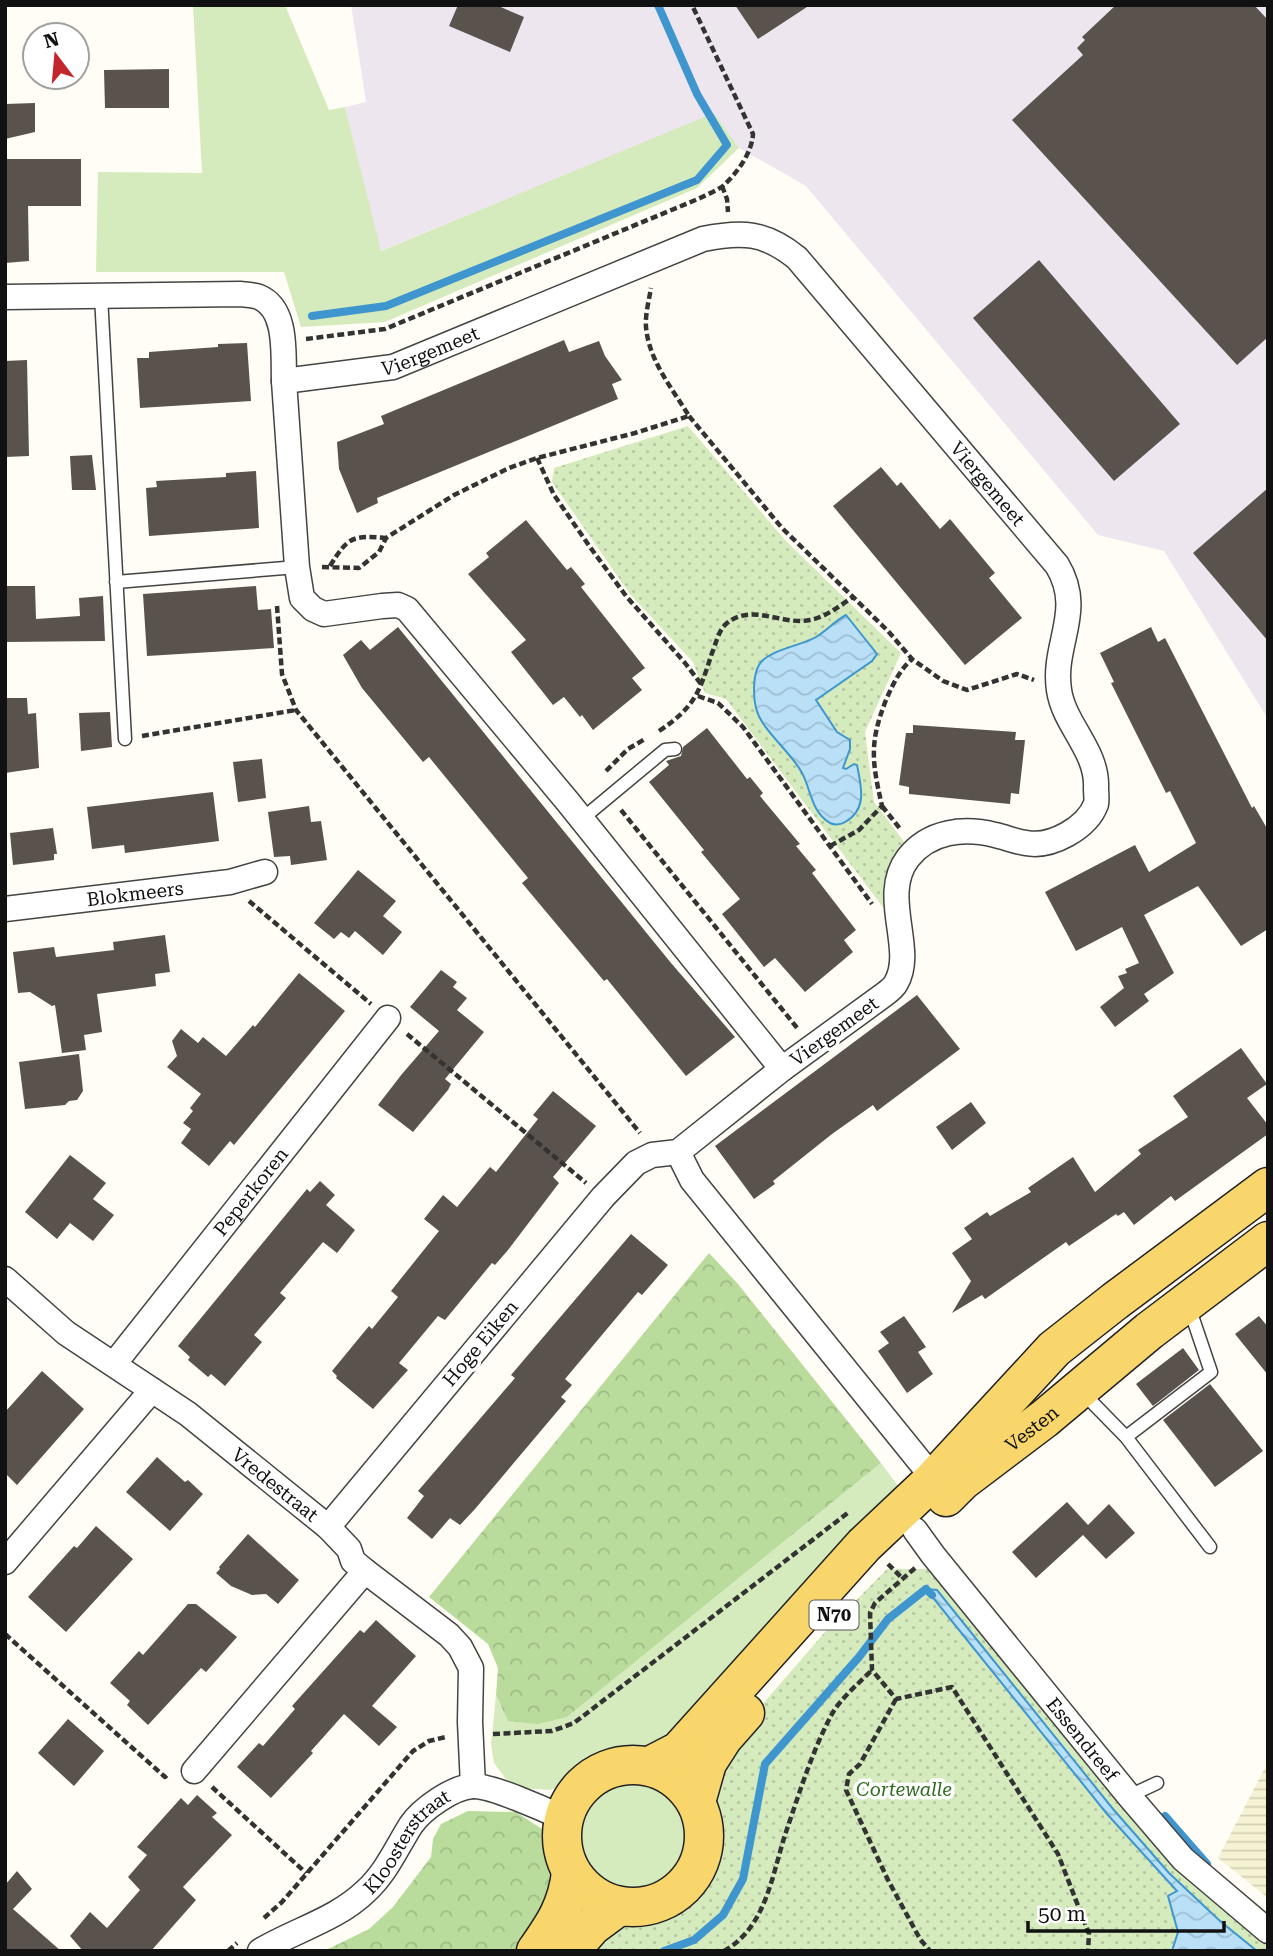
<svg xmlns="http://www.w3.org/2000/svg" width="1273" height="1956" viewBox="0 0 1273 1956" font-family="'Roboto Serif',serif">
	<defs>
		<pattern id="farmland-rules" width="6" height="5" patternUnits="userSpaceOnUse" patternTransform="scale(1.75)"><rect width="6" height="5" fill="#f6f3d4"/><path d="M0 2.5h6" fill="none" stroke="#d2cfb5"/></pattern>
		<pattern id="forest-crowns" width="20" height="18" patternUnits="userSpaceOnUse" patternTransform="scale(1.75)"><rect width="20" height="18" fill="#b9dc9c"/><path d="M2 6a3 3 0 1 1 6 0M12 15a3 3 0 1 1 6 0" fill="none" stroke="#9ebc85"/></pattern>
		<pattern id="park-dots" width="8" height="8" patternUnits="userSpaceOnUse" patternTransform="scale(1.75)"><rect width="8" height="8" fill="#d5ebbd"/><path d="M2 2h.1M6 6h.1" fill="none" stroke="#b6c8a1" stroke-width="1.8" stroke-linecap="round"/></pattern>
		<pattern id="water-waves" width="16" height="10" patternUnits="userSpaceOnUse" patternTransform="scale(1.75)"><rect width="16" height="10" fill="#b9e0f7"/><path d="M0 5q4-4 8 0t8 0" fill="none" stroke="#9ebfd3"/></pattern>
	</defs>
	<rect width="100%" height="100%" fill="#fffdf5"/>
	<path fill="#eee6ef" d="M 351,5 L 1268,5 L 1268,719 L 1164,551 L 1098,535 L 806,186 L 739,148 L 714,114 L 380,251 L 345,107 L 366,102 Z"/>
	<path fill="url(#farmland-rules)" d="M 1268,1762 L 1268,1898 L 1218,1858 Z"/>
	<path fill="#d5ebbd" d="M 193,5 L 285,5 L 329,110 L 345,107 L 381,251 L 714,113 L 739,148 L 697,188 L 385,322 L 301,327 L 284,272 L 96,272 L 98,172 L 202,173 Z
		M 881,1463 L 901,1490 L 705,1713 L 649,1749 L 620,1749 L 602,1755 L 567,1784 L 550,1790 L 522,1788 L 506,1779 L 494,1763 L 491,1744 L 496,1695 L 508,1721 L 567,1717 Z
		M579 1836a54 54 0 1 1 108 0a54 54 0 1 1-108 0Z"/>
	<path fill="url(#forest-crowns)" d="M 709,1253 L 738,1284 L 881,1463 L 567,1717 L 538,1724 L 508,1721 L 496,1695 L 498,1668 L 488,1644 L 429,1597 Z
		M 468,1811 L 516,1812 L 542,1829 L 557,1858 L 563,1895 L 529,1951 L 324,1951 L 369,1929 L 393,1907 L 431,1857 L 433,1839 L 441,1824 Z"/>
	<path fill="url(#park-dots)" d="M 688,426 L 785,540 L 901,653 L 865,732 L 874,802 L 905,843 L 885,910 L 726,699 L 705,693 L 693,662 L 630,594 L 552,482 L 554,468 Z
		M 887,1569 L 935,1569 L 1268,1942 L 1268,1951 L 588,1951 L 620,1924 L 664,1916 L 685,1904 L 702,1887 L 714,1865 L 719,1842 L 712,1780 L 728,1744 L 825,1632 Z"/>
	<path fill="url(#water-waves)" stroke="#3f96cf" stroke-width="2" d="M 846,615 L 877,654 L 872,661 L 816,700 L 837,732 L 850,740 L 850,749 L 843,768 L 846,769 L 854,764 L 857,765 C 861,786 868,809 845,822 C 841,825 834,825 830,823 C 814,813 812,798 806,782 C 797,755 762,733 756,708 C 753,696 753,675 759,665 C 767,650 801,646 816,637 C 826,631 835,621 846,615 Z
		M 926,1589 L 937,1590 L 1113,1809 L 1169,1873 L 1220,1921 L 1257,1951 L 1172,1951 L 1178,1932 L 1168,1896 L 1177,1891 L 1107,1814 Z"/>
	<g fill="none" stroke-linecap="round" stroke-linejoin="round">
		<path stroke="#3f96cf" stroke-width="8" d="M 312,316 L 386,306 L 697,180 L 727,145 L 697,94 L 658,5
			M 1165,1816 L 1207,1864
			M 664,1951 L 694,1940 L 723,1915 L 743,1879 L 765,1764 L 859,1657 L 888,1619 L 926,1589 L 932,1595"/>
	</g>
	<path fill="#5a524d" d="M 458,5 L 496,5 L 524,17 L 510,52 L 449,26 Z
		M 735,5 L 810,5 L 758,39 Z
		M 1116,5 L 1254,5 L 1268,20 L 1268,337 L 1237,365 L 1012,120 L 1083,55 L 1077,48 L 1085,40 L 1082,37 Z
		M 169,69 L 169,108 L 105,108 L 104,70 Z
		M 35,103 L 35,132 L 5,139 L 5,104 Z
		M 5,159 L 81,159 L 81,206 L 28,206 L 29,261 L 5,263 Z
		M 1039,260 L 1180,424 L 1114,481 L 973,318 Z
		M 564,340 L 569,352 L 599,341 L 605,356 L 622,380 L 612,384 L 618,399 L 377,498 L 378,503 L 357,513 L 339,469 L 337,442 L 384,424 L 381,416 Z
		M 247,343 L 251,401 L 140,408 L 137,358 L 149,358 L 149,352 L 218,347 L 218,344 Z
		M 27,360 L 29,456 L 5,457 L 5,361 Z
		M 92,455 L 96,490 L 72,490 L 70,456 Z
		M 881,467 L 897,486 L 901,482 L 940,529 L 950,519 L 995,573 L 989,578 L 1022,618 L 965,665 L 833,506 Z
		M 256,471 L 259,528 L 149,536 L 146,488 L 157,487 L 156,481 L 226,477 L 226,473 Z
		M 1268,488 L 1268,641 L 1193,553 Z
		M 526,520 L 567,570 L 571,567 L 585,584 L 581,587 L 645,668 L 632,678 L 642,690 L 593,730 L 582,715 L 580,717 L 564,697 L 553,705 L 511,652 L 526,640 L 468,574 L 489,557 L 486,553 Z
		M 5,586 L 35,586 L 36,619 L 80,616 L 79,598 L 103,596 L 105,641 L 5,642 Z
		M 256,586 L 258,610 L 271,609 L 274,648 L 147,656 L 143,594 Z
		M 398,627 L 671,963 L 735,1037 L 686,1076 L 607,979 L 604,981 L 522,883 L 528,878 L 429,757 L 423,762 L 362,688 L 343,655 L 361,640 L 370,650 Z
		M 1151,627 L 1158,642 L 1165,638 L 1252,808 L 1254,806 L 1268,830 L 1268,929 L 1241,946 L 1198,886 L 1144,915 L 1174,973 L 1144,994 L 1149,1001 L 1115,1027 L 1100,1007 L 1124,988 L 1118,976 L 1127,973 L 1125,969 L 1139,963 L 1122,927 L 1076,951 L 1045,892 L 1135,845 L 1149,872 L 1196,843 L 1170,791 L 1166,793 L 1111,683 L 1114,682 L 1100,653 Z
		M 5,698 L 27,698 L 28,714 L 36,713 L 39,768 L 5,773 Z
		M 110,712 L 112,747 L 81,751 L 79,713 Z
		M 913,725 L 1016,732 L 1015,740 L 1025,740 L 1019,794 L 1011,793 L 1010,804 L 909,794 L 909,787 L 899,785 L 906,733 L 913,733 Z
		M 707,728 L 747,779 L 750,777 L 763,793 L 760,796 L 800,844 L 796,846 L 816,870 L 812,873 L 856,930 L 844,940 L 853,952 L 805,992 L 775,958 L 764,967 L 722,914 L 740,899 L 701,852 L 704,850 L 649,782 L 669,765 L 666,761 L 681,756 L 683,747 Z
		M 262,759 L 266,798 L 238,802 L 233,762 Z
		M 213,792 L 219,841 L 125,853 L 124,845 L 92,849 L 87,807 Z
		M 309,806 L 311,822 L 321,821 L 327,860 L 291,865 L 290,856 L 274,857 L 268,812 Z
		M 53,828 L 57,854 L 54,854 L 54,860 L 13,865 L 10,833 Z
		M 358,870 L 396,901 L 383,916 L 402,932 L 383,955 L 355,931 L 349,938 L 341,932 L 334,939 L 314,923 Z
		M 165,935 L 170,972 L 155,974 L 156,986 L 97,994 L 102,1032 L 84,1035 L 86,1050 L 62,1053 L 55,1005 L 52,1006 L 30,992 L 18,993 L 13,952 L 54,947 L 56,957 L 114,950 L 113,942 Z
		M 441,970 L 457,982 L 453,987 L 467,998 L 457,1010 L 484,1032 L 445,1079 L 451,1084 L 448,1090 L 413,1132 L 378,1105 L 402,1074 L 439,1031 L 410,1007 Z
		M 299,973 L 345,1011 L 234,1145 L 230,1141 L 209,1166 L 181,1143 L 191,1129 L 183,1123 L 193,1111 L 190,1108 L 201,1094 L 167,1067 L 177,1056 L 172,1041 L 181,1029 L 198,1043 L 203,1037 L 226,1056 L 253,1025 L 255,1027 Z
		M 917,995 L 960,1049 L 877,1111 L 873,1105 L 832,1134 L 773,1181 L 775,1184 L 754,1199 L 715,1146 Z
		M 1241,1048 L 1267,1084 L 1247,1098 L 1268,1125 L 1268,1134 L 1175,1201 L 1171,1196 L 1134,1225 L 1124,1212 L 1118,1216 L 1116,1214 L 1069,1246 L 1066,1242 L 985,1299 L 982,1295 L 952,1313 L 971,1281 L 952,1253 L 972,1239 L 964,1228 L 987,1212 L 990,1216 L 1031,1192 L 1028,1188 L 1073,1157 L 1095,1192 L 1141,1154 L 1138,1150 L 1188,1117 L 1173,1096 Z
		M 79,1054 L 83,1091 L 77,1100 L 69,1101 L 65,1105 L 25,1109 L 19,1062 Z
		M 553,1091 L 596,1126 L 553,1177 L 559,1183 L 508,1250 L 495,1265 L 492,1263 L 445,1320 L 438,1316 L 399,1363 L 408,1370 L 373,1409 L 336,1378 L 337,1376 L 332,1371 L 369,1326 L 372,1329 L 398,1297 L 391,1291 L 439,1231 L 424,1219 L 443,1195 L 457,1207 L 490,1167 L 496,1172 L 538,1119 L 533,1115 Z
		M 971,1102 L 986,1123 L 952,1150 L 936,1127 Z
		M 70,1155 L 106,1183 L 93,1199 L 114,1215 L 93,1241 L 70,1223 L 57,1239 L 25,1212 Z
		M 320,1181 L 335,1195 L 326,1205 L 355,1230 L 337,1253 L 323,1242 L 280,1293 L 286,1298 L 254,1335 L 262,1342 L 225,1386 L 211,1374 L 208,1377 L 188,1360 L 190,1357 L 178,1346 L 307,1189 L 310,1192 Z
		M 631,1234 L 668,1265 L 642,1295 L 638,1292 L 565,1379 L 572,1385 L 561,1397 L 566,1401 L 475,1509 L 460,1525 L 450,1518 L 432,1539 L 407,1518 L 424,1496 L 418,1491 L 515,1378 L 511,1375 Z
		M 904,1316 L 926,1347 L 918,1352 L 933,1374 L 907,1393 L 878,1351 L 889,1343 L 880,1332 Z
		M 1259,1316 L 1268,1327 L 1268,1375 L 1235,1334 Z
		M 1183,1348 L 1199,1370 L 1153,1406 L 1136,1384 Z
		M 42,1371 L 84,1409 L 17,1485 L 5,1473 L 5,1412 Z
		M 1210,1384 L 1263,1451 L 1215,1487 L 1163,1420 Z
		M 157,1457 L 185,1482 L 188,1480 L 203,1494 L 170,1531 L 126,1492 Z
		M 1067,1502 L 1088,1525 L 1109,1504 L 1135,1533 L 1106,1559 L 1083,1535 L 1036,1578 L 1012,1552 Z
		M 96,1526 L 133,1559 L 66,1632 L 28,1597 L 74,1546 L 77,1548 Z
		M 248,1534 L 299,1580 L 278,1604 L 266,1594 L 252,1595 L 231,1586 L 216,1573 L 220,1569 L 219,1567 Z
		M 188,1604 L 196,1604 L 237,1637 L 206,1672 L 201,1668 L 148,1725 L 127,1705 L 130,1701 L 110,1683 L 139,1651 L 143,1655 Z
		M 376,1620 L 416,1656 L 372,1706 L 397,1727 L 379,1746 L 344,1714 L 311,1751 L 313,1753 L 271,1798 L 237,1767 L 259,1743 L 263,1746 L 295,1709 L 292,1706 L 360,1630 L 364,1633 Z
		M 68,1719 L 104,1751 L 74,1786 L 38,1753 Z
		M 197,1795 L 217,1813 L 212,1817 L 232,1835 L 183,1887 L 196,1900 L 151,1951 L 83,1951 L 70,1936 L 90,1912 L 107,1928 L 140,1890 L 128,1877 L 147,1855 L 137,1847 L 181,1798 L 188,1805 Z
		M 17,1871 L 32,1889 L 13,1909 L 61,1951 L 5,1951 L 5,1885 Z"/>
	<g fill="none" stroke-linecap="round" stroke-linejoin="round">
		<g stroke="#444" stroke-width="15">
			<path id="lane" d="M 101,296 L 125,739
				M 116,582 L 297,567
				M 582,819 L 665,750 L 675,749
				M 1082,1392 L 1126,1437 L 1211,1372 L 1189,1307
				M 1126,1437 L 1210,1547
				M 1129,1796 L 1157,1783"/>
		</g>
		<g stroke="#444" stroke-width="27">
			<g id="street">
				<path id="s1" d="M 5,297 L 241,294 C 247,295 254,295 259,297 C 288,309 283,355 284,381 L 393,367 L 703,239 C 742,231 765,232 797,258 L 1057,565 C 1085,611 1052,644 1059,690 C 1064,725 1098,751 1096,788 C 1096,792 1097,800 1096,804 C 1087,828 1051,848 1026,843 C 1016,842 1005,837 995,835 C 964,827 929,831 908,858 C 879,896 916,949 896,983 C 894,987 889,991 885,994 L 782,1069 L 678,1152 L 652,1155 L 636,1163 L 603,1197 L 328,1527"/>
				<path d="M 284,381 L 297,567 L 302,598 L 313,609 L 324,614 L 382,606 L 398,605 L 407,609 L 568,802 L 782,1069"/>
				<path id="s2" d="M 5,909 L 230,882 L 265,872"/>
				<path d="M 678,1152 L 692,1180 L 934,1479"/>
				<path id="s3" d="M 5,1279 L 66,1333 L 188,1414 L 328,1527 L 349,1549 L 353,1561 L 365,1571 L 449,1635 L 460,1647 L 471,1668 L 470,1722 L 473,1786"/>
				<path id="s4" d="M 114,1364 L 388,1018"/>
				<path id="s5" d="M 915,1530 L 933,1555 L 1129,1796 L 1183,1859 L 1268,1931"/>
				<path d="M 5,1562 L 152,1390"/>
				<path d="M 194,1771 L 365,1571"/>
				<path id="s6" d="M 260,1951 C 295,1930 336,1920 366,1891 C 386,1873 397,1847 411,1825 C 422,1809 453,1787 473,1786 C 490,1785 546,1810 563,1818"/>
			</g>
		</g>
		<g stroke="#222" stroke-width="41">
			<g id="primary">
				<path id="s7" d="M 946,1497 L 962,1481 L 1044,1419 L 1149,1331 L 1268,1241"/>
				<circle cx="633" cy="1836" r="71"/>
				<path d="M 650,1766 L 679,1751 L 864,1545 L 934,1479 L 1054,1349 L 1115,1301 L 1268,1187"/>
				<path d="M 696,1802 L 707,1763 L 723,1738 L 745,1713"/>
				<path d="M 536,1951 C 555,1924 567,1906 571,1873"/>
				<path d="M 570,1951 L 592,1926 L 619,1906"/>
			</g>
		</g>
		<path stroke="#333" stroke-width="4.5" stroke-dasharray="7 3.5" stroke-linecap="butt" d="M 722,186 L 727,199 L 728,212
			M 306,339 L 385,329 L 698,199 C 706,195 716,191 723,186 C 737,173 752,153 753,134 L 692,5
			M 689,416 L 782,528 L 888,631 L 912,659 L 943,681 L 967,690 L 1017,674 L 1034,680
			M 537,458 L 554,495 L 590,547 L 626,596 L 685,663 L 701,684
			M 330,566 C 348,537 352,535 386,538
			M 322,567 L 359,568 L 379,552 L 386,538 L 454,495 L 509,468 L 537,458 L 635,433 L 689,416 C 672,388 649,361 646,327 C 645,315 649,300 651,288
			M 277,606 L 282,674 L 296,710 L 640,1133
			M 698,696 L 718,703 L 743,727 L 872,904
			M 659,731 C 695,707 699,693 712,653 C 716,644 718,631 726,624 C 751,602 782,626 810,620 C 826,617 839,606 853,597
			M 142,736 L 296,710
			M 606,771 L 628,749 L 645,739
			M 882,806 L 901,830
			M 621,810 L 798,1029
			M 830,846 L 859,830 L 882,806 C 872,762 869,743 886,700 C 893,684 899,671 912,659
			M 249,901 L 371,1004
			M 407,1034 L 586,1183
			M 888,1564 L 902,1578
			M 915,1568 L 875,1603 L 870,1613 L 872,1670 L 896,1699 L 952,1687 L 1058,1854 L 1089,1934 L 1088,1951
			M 5,1634 L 165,1777 L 169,1773
			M 896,1699 L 860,1764 L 849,1774 L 846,1790 L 888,1880 L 920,1939 L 930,1951
			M 493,1734 L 552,1731 L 574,1723 L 849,1512
			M 212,1787 L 306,1873
			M 264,1918 L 282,1902 L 413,1751 L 429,1741 L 446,1737
			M 228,1951 L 237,1943
			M 724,1951 C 768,1926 772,1872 787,1829 C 800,1791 813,1749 832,1714 C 841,1698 859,1683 872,1670"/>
		<use href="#lane" stroke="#fff" stroke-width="12"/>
		<use href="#street" stroke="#fff" stroke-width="24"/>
		<use href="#primary" stroke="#f9d66b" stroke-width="38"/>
	</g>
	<g text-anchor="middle" stroke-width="7" stroke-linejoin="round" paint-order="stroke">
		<rect fill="#fff" stroke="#585858" stroke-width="2" x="809.5" y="1600.5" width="49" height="29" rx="5"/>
		<g font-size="18" font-weight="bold" fill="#111">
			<text x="834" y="1621">N70</text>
		</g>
		<g font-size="19" fill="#111" stroke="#fff">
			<text dy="7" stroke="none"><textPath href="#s1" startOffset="497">Viergemeet</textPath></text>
			<text dy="7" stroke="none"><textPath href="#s1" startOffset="1188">Viergemeet</textPath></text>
			<text dy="7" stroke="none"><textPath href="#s2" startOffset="131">Blokmeers</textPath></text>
			<text transform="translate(834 1031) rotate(-36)" y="7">Viergemeet</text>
			<text dy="7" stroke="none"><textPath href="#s4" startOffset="220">Peperkoren</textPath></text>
			<text transform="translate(480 1343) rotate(-50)" y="7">Hoge Eiken</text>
			<text dy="7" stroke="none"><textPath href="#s7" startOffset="110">Vesten</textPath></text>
			<text dy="7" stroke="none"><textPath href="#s3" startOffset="340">Vredestraat</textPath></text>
			<text dy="7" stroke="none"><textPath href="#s5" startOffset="268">Essendreef</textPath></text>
			<text dy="7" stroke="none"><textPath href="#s6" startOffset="187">Kloosterstraat</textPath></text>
		</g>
		<g font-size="19" font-style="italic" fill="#2f6b1f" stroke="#fff">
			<text x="904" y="1796">Cortewalle</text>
		</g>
	</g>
	<rect width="1273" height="1956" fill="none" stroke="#111111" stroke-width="14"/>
	<g transform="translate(56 56) rotate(344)"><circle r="33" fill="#ffffff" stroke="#a0a0a0" stroke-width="2"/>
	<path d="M0-5L12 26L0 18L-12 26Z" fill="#c4262e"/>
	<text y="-10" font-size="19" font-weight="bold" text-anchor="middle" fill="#111111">N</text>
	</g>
	<path d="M1028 1921v10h196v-10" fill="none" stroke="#111111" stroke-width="3.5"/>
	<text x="1038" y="1921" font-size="21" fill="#111111" stroke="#ffffff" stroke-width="5" paint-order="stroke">50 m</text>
</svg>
